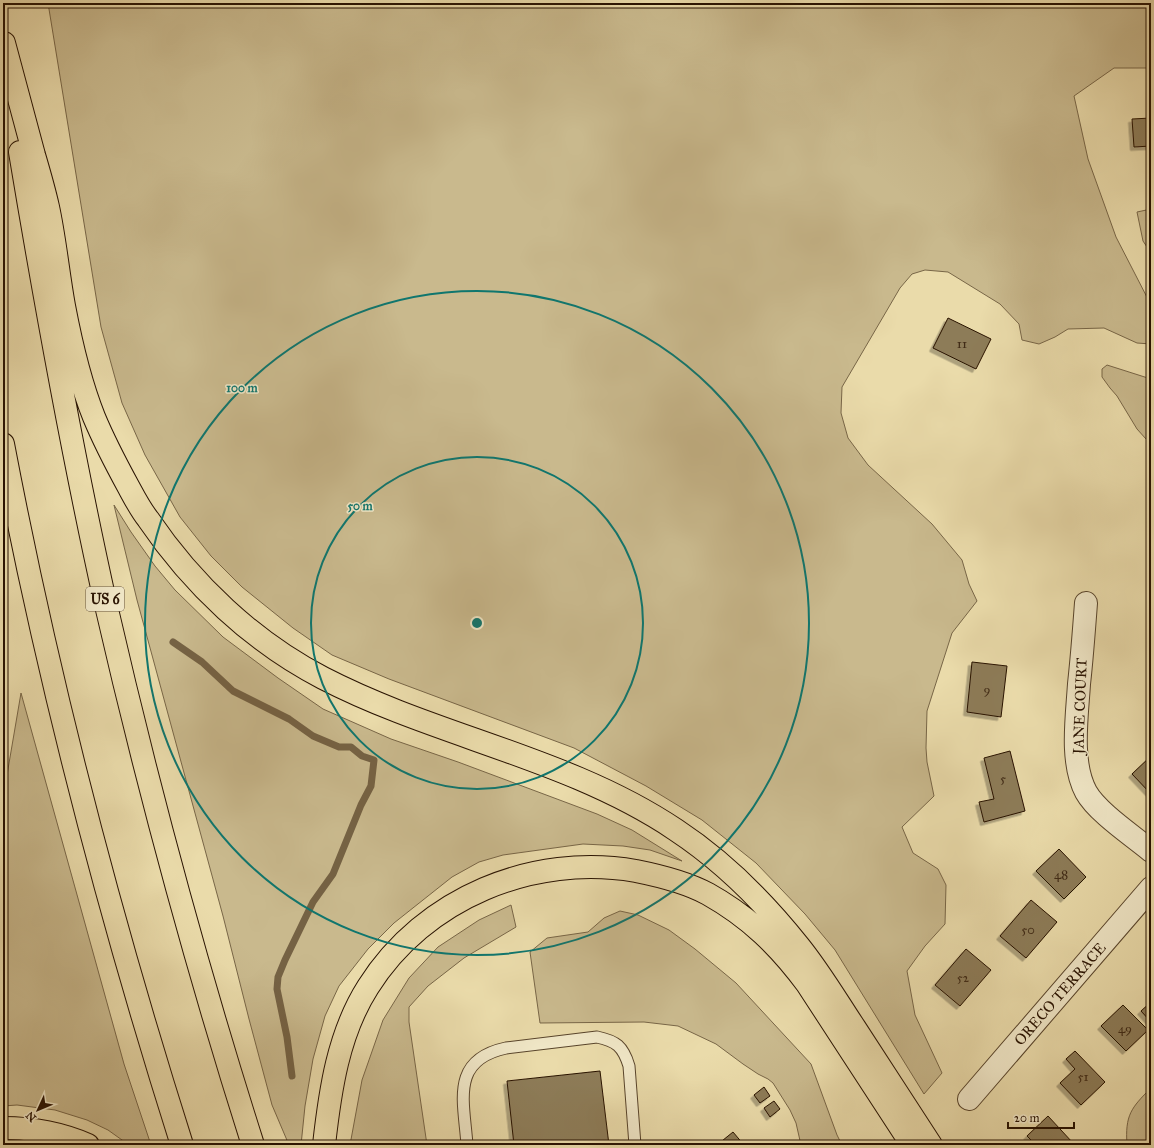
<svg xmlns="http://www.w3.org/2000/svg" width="1154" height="1148" viewBox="0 0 1154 1148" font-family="'IM FELL Great Primer',serif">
	<defs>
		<filter id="shadow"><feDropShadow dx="-3.5" dy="3.5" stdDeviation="0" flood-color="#0004"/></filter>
	</defs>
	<rect width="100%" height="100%" fill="#eadbaa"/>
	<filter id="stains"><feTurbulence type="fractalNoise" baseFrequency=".005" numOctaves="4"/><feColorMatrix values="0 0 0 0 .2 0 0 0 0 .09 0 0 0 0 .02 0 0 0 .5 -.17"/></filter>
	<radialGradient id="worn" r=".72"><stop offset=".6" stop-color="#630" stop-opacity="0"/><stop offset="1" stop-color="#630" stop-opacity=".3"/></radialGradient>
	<path fill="#c9b98d" stroke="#786647" d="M 48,3 L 1151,3 L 1151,68 L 1114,68 L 1074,96 L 1088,159 L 1116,237 L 1151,305 L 1151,344 L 1137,343 L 1104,328 L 1068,329 L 1055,337 L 1039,344 L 1022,340 L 1019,324 L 1000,304 L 948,272 L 925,270 L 912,274 L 900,288 L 842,387 L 841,413 L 848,438 L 868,465 L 932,524 L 962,560 L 969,584 L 977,601 L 952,633 L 927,711 L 926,748 L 927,762 L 934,796 L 902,827 L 913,853 L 938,869 L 946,885 L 945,924 L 925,946 L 907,971 L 915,1015 L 942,1073 L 924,1094 L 835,950 L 805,914 L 756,863 L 702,820 L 646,786 L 574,748 L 389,679 L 332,655 L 293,628 L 242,587 L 211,556 L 180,517 L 145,455 L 122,403 L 101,327 Z
		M 1151,209 L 1151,253 L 1143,241 L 1137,212 Z
		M 1107,365 L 1151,379 L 1151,439 L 1146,439 L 1137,429 L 1117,396 L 1110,388 L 1102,377 L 1102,369 Z
		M 114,505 L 131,532 L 155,566 L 175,590 L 223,637 L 278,678 L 323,709 L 391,739 L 458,762 L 597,814 L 632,830 L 682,861 L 650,850 L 623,846 L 583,844 L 503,855 L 479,862 L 452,877 L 394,923 L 368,949 L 339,986 L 325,1016 L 313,1059 L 305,1106 L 301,1145 L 289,1145 L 272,1105 L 249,1019 L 223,916 L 137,600 Z
		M 21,693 L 124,1064 L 151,1145 L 129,1145 L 108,1130 L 87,1120 L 55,1110 L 17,1105 L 3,1106 L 3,786 L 7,775 Z
		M 511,905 L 516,927 L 464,958 L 428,986 L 409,1007 L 409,1022 L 427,1145 L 350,1145 L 362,1080 L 383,1020 L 409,978 L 438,947 L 479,920 Z
		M 620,911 L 638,915 L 669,930 L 695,949 L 736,983 L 811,1064 L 837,1135 L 842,1145 L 801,1145 L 796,1123 L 790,1110 L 773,1083 L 768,1079 L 758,1074 L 743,1064 L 716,1044 L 678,1026 L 644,1022 L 540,1023 L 530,952 L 547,938 L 588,932 L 604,918 Z
		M 1151,1088 L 1151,1145 L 1127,1145 C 1125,1115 1131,1108 1151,1088 Z"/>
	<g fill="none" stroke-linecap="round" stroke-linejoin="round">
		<path stroke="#756244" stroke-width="7" d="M 173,642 L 202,662 L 233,691 L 289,719 L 313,736 L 339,747 L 351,747 L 362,756 L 374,760 L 371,786 L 361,805 L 333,874 L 313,902 L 285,960 L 278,977 L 277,989 L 287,1037 L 292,1076"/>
	</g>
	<path fill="#8d7b59" stroke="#281201" filter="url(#shadow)" d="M 1151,118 L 1151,146 L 1134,147 L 1132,119 Z
		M 948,318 L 991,339 L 976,369 L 933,348 Z
		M 972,662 L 1007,666 L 1001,717 L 967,712 Z
		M 1010,751 L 1025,811 L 984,822 L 979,802 L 994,799 L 984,758 Z
		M 1151,756 L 1151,794 L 1132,774 Z
		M 1059,849 L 1086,877 L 1064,899 L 1036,871 Z
		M 1031,900 L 1057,922 L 1026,958 L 1000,936 Z
		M 966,949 L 991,970 L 960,1006 L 935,985 Z
		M 1151,1002 L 1151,1022 L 1141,1011 Z
		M 1123,1005 L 1148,1030 L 1126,1051 L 1101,1026 Z
		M 1075,1051 L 1105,1082 L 1081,1105 L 1060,1083 L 1075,1069 L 1066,1059 Z
		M 600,1071 L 609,1145 L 514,1145 L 507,1081 Z
		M 764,1087 L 770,1096 L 760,1103 L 754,1095 Z
		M 774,1101 L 780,1109 L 770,1117 L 764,1108 Z
		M 1048,1116 L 1073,1143 L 1070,1145 L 1036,1145 L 1027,1136 Z
		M 733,1132 L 744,1145 L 717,1145 Z"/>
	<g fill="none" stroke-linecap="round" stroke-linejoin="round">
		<g stroke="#58442b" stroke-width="13">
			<path id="lane" d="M 467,1145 C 464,1101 450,1060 506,1048 L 597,1037 C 616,1041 623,1046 629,1066 L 635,1145"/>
		</g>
		<g stroke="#58442b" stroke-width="24">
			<path id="street" d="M 1086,603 C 1084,630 1082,657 1079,684 C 1077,717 1070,762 1086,792 C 1097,812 1133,836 1151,851
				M 969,1099 L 1151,888"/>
		</g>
		<g stroke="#281201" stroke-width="24">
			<path id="highway" d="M 4,43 C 14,80 24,118 34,155 C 39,172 44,189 48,207 C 55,239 58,273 64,306 C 71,343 80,382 94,417 C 104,441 116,464 128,486 C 134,497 140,509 148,519 C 192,584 253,642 323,678 C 437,737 569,758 676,830 C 723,861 764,902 799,946 C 820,972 837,1001 855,1028 C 880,1067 906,1106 931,1145
				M 20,152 C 45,302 72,452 105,601 C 147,784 196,966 253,1145
				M 3,444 C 48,681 109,915 182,1145
				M 3,1128 C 32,1128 61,1133 88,1145
				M 324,1145 C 330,1091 338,1034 368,987 C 424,898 533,853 636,871 C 661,876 686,882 708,894 C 749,917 779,946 807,984 L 912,1145"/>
		</g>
		<use href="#lane" stroke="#f1e8c8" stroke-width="11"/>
		<use href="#street" stroke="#f1e8c8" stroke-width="22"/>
		<use href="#highway" stroke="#eadbaa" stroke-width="22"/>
	</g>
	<g fill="none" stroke="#0f766e" stroke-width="2">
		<circle cx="477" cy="623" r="166"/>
		<circle cx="477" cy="623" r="332"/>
	</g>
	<g text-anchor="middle" stroke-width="3" stroke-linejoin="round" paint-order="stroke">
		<g font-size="13" fill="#412c17">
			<text x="962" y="348">11</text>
			<text x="987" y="694">9</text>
			<text x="1003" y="783">5</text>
			<text x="1061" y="879">48</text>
			<text x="1028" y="934">50</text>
			<text x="963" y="982">52</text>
			<text x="1125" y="1033">49</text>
			<text x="1083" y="1081">51</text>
		</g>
		<rect fill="#f1e8c8" stroke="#64523d" stroke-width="1" x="86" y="587" width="38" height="24" rx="3"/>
		<g font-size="14" font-weight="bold" fill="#281201">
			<text x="105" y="604">US 6</text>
		</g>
		<g font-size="15" fill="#281201" stroke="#f1e8c8">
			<text transform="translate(1080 706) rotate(-88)" y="5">JANE COURT</text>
			<text transform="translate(1060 994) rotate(-49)" y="5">ORECO TERRACE</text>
		</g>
	</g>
	<circle cx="477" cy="623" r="6" fill="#0f766e" stroke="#f1e8c8" stroke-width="2"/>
	<g font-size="12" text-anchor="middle" font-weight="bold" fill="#0f766e" stroke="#f1e8c8" stroke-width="3" stroke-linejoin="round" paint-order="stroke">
		<text x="242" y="392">100 m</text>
		<text x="360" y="510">50 m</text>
	</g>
	<rect width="1154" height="1148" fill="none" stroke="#eadbaa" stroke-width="16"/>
	<rect x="4" y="4" width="1146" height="1140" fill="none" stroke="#281201" stroke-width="2"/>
	<rect x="8" y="8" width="1138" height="1132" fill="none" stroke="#281201"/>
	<g transform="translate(38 1110) rotate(226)" stroke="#f1e8c8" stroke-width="3" paint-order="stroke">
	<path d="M0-3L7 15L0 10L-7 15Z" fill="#281201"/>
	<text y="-6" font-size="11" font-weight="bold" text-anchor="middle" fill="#281201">N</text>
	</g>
	<path d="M1008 1122v6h66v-6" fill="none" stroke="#281201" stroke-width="2"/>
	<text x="1014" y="1122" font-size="12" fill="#281201" stroke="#f1e8c8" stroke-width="3" paint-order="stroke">20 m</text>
	<rect width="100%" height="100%" filter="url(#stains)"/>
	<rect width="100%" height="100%" fill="url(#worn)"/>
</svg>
